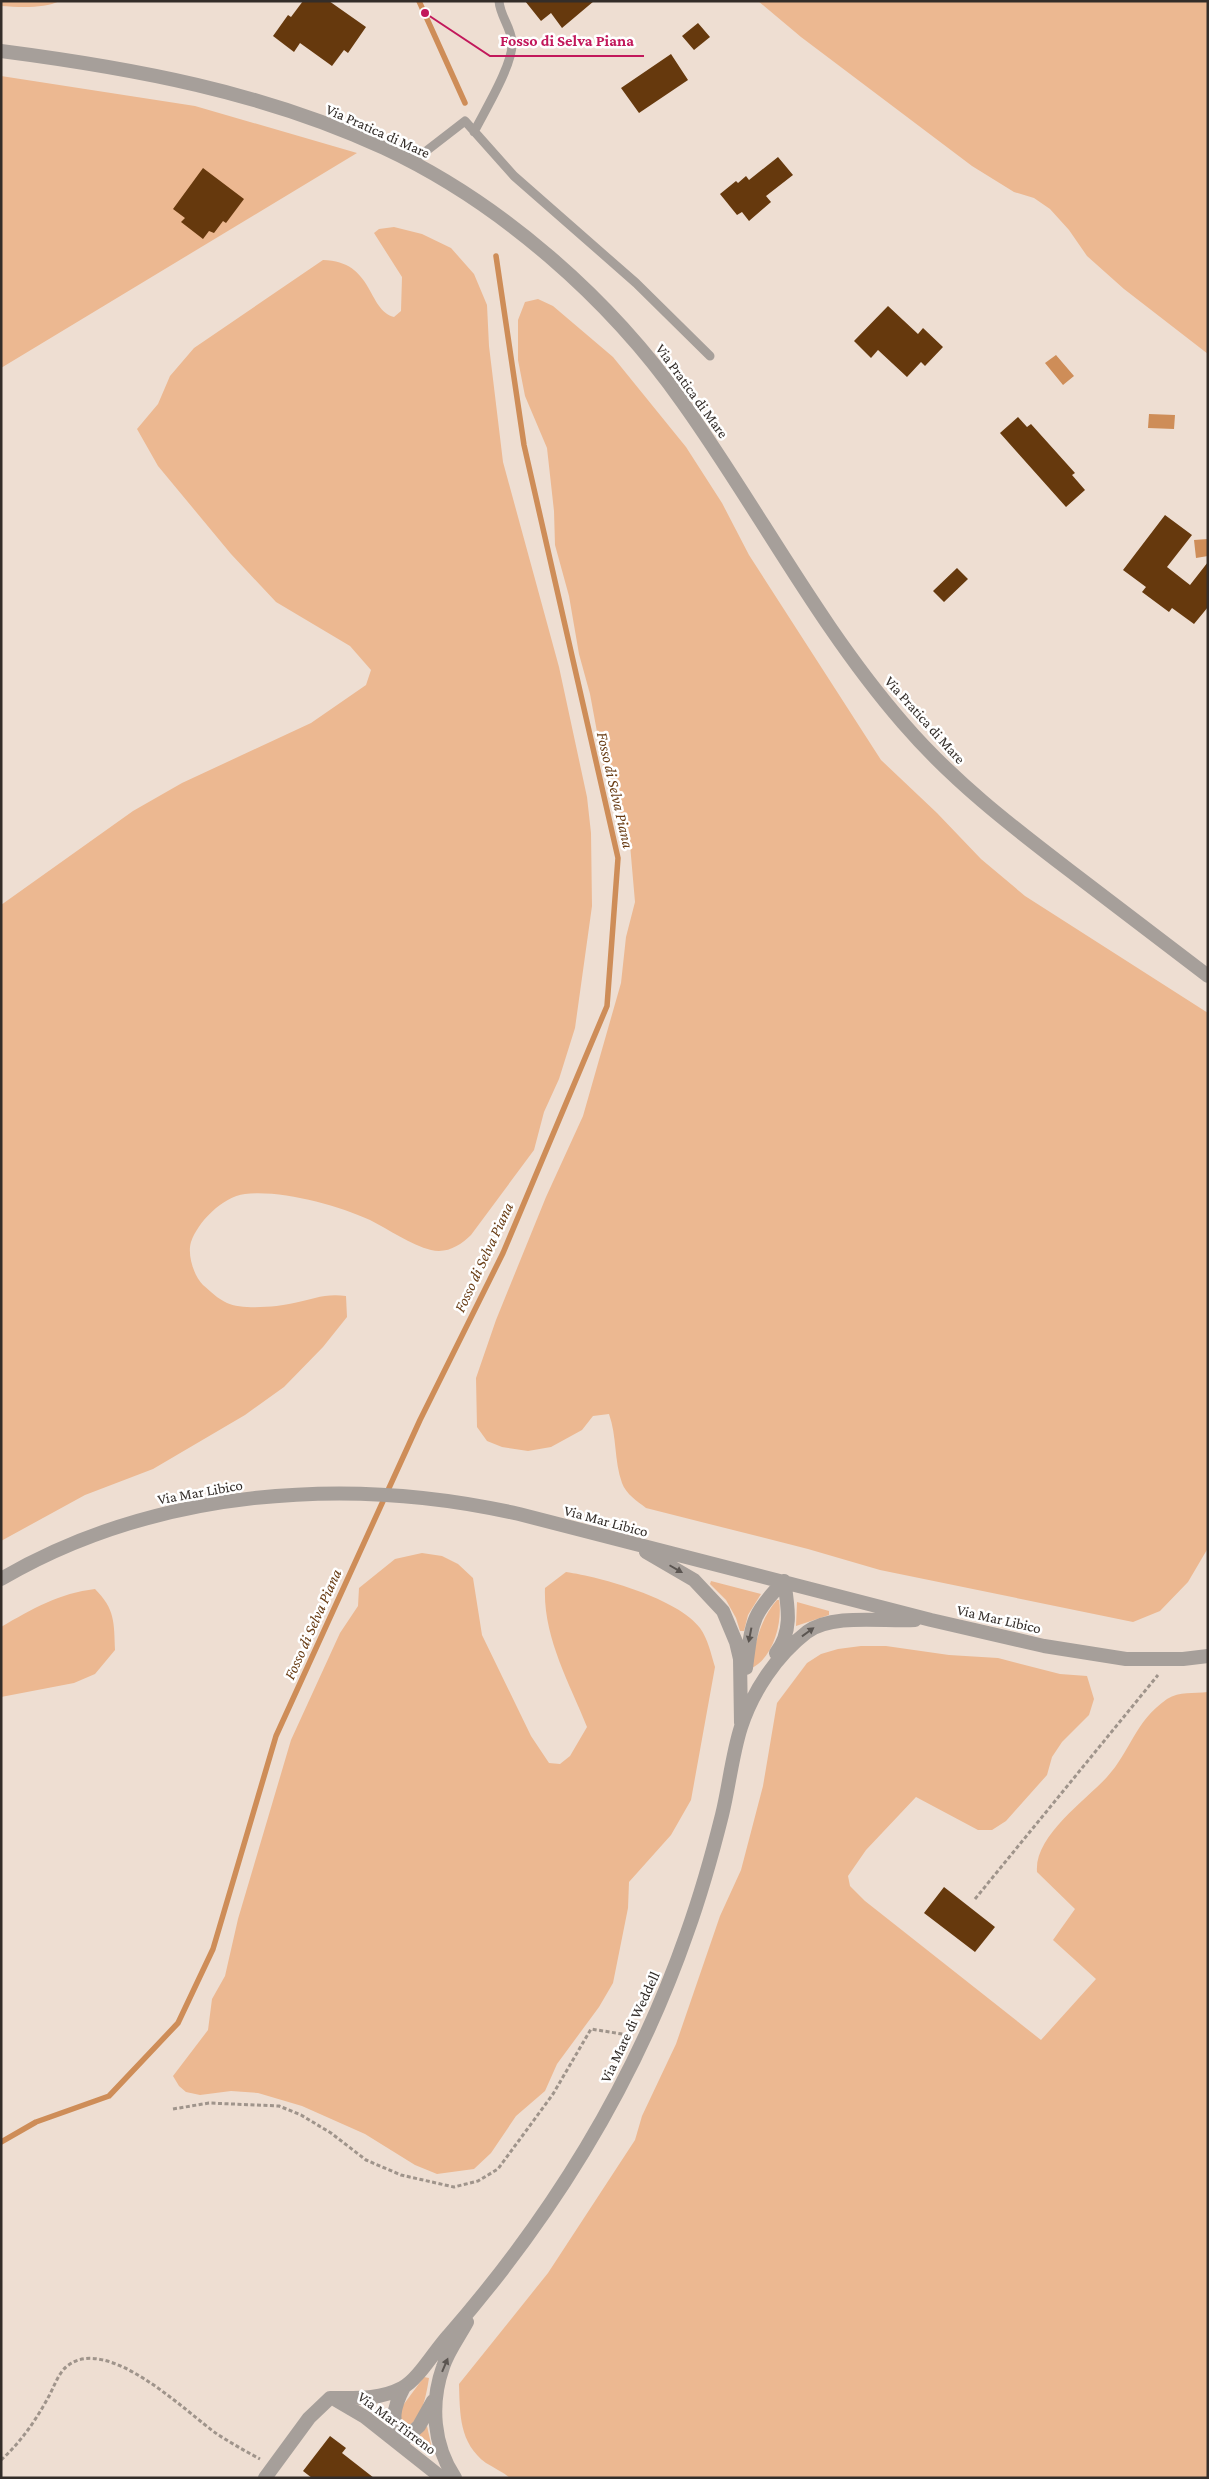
<svg xmlns="http://www.w3.org/2000/svg" width="1209" height="2479" viewBox="0 0 1209 2479" font-family="'Crimson Pro',serif">
	<rect width="100%" height="100%" fill="#eeded2"/>
	<path fill="#ecb891" d="M 1,1 L 60,1 C 43,9 19,7 1,6 Z
		M 758,1 L 1208,1 L 1208,354 L 1124,289 L 1087,256 L 1069,230 L 1050,209 L 1034,198 L 1014,192 L 972,166 L 801,37 Z
		M 1,76 L 195,106 L 357,153 L 1,368 Z
		M 394,227 L 422,234 L 451,248 L 474,274 L 487,305 L 489,346 L 503,462 L 559,667 L 587,797 L 591,833 L 592,906 L 575,1028 L 559,1079 L 544,1112 L 534,1150 L 471,1235 C 461,1245 447,1254 431,1250 C 411,1245 388,1229 370,1220 C 336,1205 282,1190 245,1194 C 222,1197 198,1222 191,1242 C 187,1255 194,1276 203,1285 C 210,1291 218,1299 227,1303 C 242,1310 278,1307 294,1303 C 313,1299 326,1293 346,1296 L 347,1317 L 323,1347 L 284,1387 L 245,1415 L 153,1469 L 85,1495 L 1,1541 L 1,905 L 133,811 L 182,783 L 311,723 L 366,685 L 371,670 L 350,646 L 276,602 L 231,554 L 158,466 L 137,429 L 158,404 L 170,376 L 194,348 L 323,260 C 374,261 367,310 394,317 L 401,311 L 402,277 L 374,233 L 379,229 Z
		M 538,299 L 553,306 L 613,357 L 686,447 L 722,503 L 749,555 L 881,760 L 937,813 L 981,859 L 1025,896 L 1208,1013 L 1208,1548 L 1188,1582 L 1160,1611 L 1133,1622 L 880,1570 L 808,1549 L 646,1508 C 637,1501 626,1494 622,1483 C 614,1461 617,1436 609,1414 L 593,1416 L 582,1430 L 551,1447 L 528,1451 L 502,1447 L 487,1441 L 477,1427 L 476,1378 L 496,1320 L 546,1197 L 583,1116 L 621,983 L 626,937 L 635,902 L 629,833 L 605,775 L 590,694 L 579,654 L 569,596 L 555,545 L 554,511 L 547,448 L 525,396 L 518,360 L 518,320 L 525,302 Z
		M 422,1553 L 442,1556 L 458,1564 L 473,1578 L 482,1635 L 531,1736 L 549,1763 L 560,1764 L 570,1756 L 587,1727 C 569,1682 543,1637 545,1588 L 566,1572 C 601,1577 679,1599 700,1628 C 708,1639 711,1654 715,1667 L 691,1800 L 671,1835 L 629,1882 L 628,1908 L 613,1983 L 599,2007 L 557,2064 L 545,2091 L 516,2116 L 491,2153 L 474,2169 L 437,2174 L 415,2165 L 365,2134 L 302,2106 L 258,2093 L 231,2091 L 200,2095 L 186,2092 L 179,2086 L 173,2076 L 208,2030 L 212,1999 L 225,1976 L 238,1919 L 291,1740 L 340,1633 L 358,1606 L 359,1588 L 395,1559 Z
		M 711,1581 L 761,1594 L 748,1615 L 744,1631 L 740,1631 L 736,1618 L 726,1600 L 710,1584 Z
		M 95,1589 C 115,1609 114,1622 115,1650 L 95,1674 L 74,1683 L 1,1697 L 1,1627 C 32,1609 60,1593 95,1589 Z
		M 777,1600 L 779,1600 C 783,1622 773,1658 752,1668 C 754,1644 761,1618 777,1600 Z
		M 797,1602 L 829,1611 L 829,1615 L 796,1626 Z
		M 861,1646 L 886,1646 L 949,1655 L 998,1658 L 1060,1674 L 1087,1676 L 1094,1699 L 1089,1715 L 1062,1742 L 1052,1757 L 1047,1775 L 1006,1821 L 992,1830 L 978,1830 L 916,1797 L 866,1850 L 848,1876 L 850,1886 L 865,1901 L 1041,2040 L 1096,1979 L 1053,1940 L 1075,1909 L 1037,1872 C 1034,1836 1085,1801 1107,1777 C 1131,1751 1134,1722 1167,1699 C 1180,1691 1193,1694 1208,1692 L 1208,2478 L 510,2478 C 503,2472 494,2468 486,2463 C 459,2443 460,2414 459,2384 L 548,2273 L 635,2140 L 642,2116 L 676,2044 L 720,1916 L 741,1870 L 763,1786 L 777,1703 L 807,1663 L 821,1654 L 838,1649 Z
		M 424,2377 L 429,2378 C 426,2396 422,2424 401,2429 L 401,2408 Z
		M 427,2426 L 433,2453 L 414,2439 Z"/>
	<path fill="#ce8d58" d="M 1056,355 L 1074,376 L 1063,385 L 1045,363 Z
		M 1149,414 L 1175,415 L 1174,429 L 1148,428 Z
		M 1208,539 L 1208,556 L 1196,558 L 1194,540 Z"/>
	<g fill="none" stroke-linecap="round" stroke-linejoin="round">
		<path stroke="#ce8d58" stroke-width="5.5" d="M 419,1 L 465,103
			M 1,2142 L 36,2122 L 109,2096 L 178,2023 L 213,1949 L 276,1736 L 420,1420 L 503,1253 L 607,1006 L 618,858 L 524,445 L 496,256"/>
	</g>
	<path fill="#66390d" d="M 303,1 L 329,1 L 366,27 L 348,53 L 344,50 L 332,66 L 300,43 L 294,52 L 273,36 L 288,15 L 291,17 Z
		M 525,1 L 594,1 L 562,28 L 551,13 L 541,21 Z
		M 698,23 L 710,37 L 694,50 L 682,36 Z
		M 671,54 L 688,80 L 639,113 L 621,88 Z
		M 778,157 L 793,175 L 766,196 L 771,202 L 749,221 L 742,212 L 737,215 L 720,194 L 736,181 L 738,183 L 746,176 L 749,180 Z
		M 203,168 L 244,199 L 226,223 L 223,221 L 214,233 L 209,231 L 203,239 L 181,222 L 185,218 L 173,209 Z
		M 888,306 L 918,334 L 923,328 L 943,347 L 925,366 L 921,362 L 907,377 L 878,350 L 871,358 L 854,341 Z
		M 1018,417 L 1027,427 L 1031,424 L 1075,473 L 1072,475 L 1085,490 L 1066,507 L 1000,433 Z
		M 1165,515 L 1192,535 L 1167,567 L 1190,585 L 1208,562 L 1208,607 L 1194,624 L 1172,608 L 1169,612 L 1142,592 L 1146,587 L 1123,570 Z
		M 957,568 L 968,579 L 944,602 L 933,591 Z
		M 944,1887 L 995,1927 L 975,1952 L 924,1913 Z
		M 330,2436 L 346,2448 L 342,2453 L 374,2478 L 312,2478 L 303,2471 Z"/>
	<g fill="none" stroke-linecap="round" stroke-linejoin="round">
		<path stroke="#9f948b" stroke-width="3" stroke-dasharray="4 2.5" stroke-linecap="butt" d="M 975,1899 L 1158,1675
			M 173,2109 L 209,2103 L 279,2106 L 301,2115 L 331,2133 L 366,2160 L 401,2175 L 454,2187 L 478,2181 L 498,2169 L 553,2094 L 591,2029 L 628,2035
			M 1,2460 C 21,2442 36,2420 49,2396 C 54,2387 58,2374 66,2367 C 106,2332 187,2413 217,2434 C 231,2443 245,2451 260,2459"/>
		<path stroke="#a69f9a" stroke-width="9" d="M 474,132 C 484,112 514,63 512,42 C 511,27 500,16 499,1
			M 412,162 L 465,121 L 514,176 L 636,283 L 710,356"/>
		<path stroke="#a69f9a" stroke-width="14" d="M 646,1552 L 694,1580 L 723,1611 L 736,1642 L 740,1659 L 741,1723
			M 1,1579 C 155,1489 348,1475 519,1514 L 931,1620 L 1044,1646 L 1126,1659 L 1183,1659 L 1208,1656
			M 776,1653 C 793,1631 788,1607 784,1581
			M 746,1668 C 752,1622 751,1615 784,1581
			M 330,2398 C 355,2398 379,2400 402,2388 C 418,2380 435,2350 448,2336 C 552,2217 635,2082 687,1933 C 701,1894 712,1855 722,1815 C 729,1787 732,1755 741,1727 C 753,1691 776,1656 807,1632 C 833,1613 884,1622 915,1620
			M 336,2400 L 365,2417 L 442,2478
			M 400,2443 L 419,2426 L 433,2401
			M 400,2443 C 392,2419 392,2410 404,2387
			M 265,2478 L 309,2418 L 330,2398
			M 455,2478 C 433,2445 430,2404 443,2367 C 448,2351 459,2337 467,2322"/>
		<path stroke="#a69f9a" stroke-width="14" d="M 1,51 C 132,68 264,92 384,148 C 500,202 610,299 683,403 C 758,508 818,625 903,723 C 952,780 1010,825 1069,870 C 1115,905 1161,940 1208,976"/>
	</g>
	<defs><path id="oneway-solid" d="M-6-.8H1V-3.2L6.5 0L1 3.2V.8H-6Z" transform="scale(1.25)"/></defs>
	<g fill="#5b5551">
		<use href="#oneway-solid" transform="translate(676 1569) rotate(30)"/>
		<use href="#oneway-solid" transform="translate(808 1632) rotate(-36)"/>
		<use href="#oneway-solid" transform="translate(750 1635) rotate(101)"/>
		<use href="#oneway-solid" transform="translate(445 2365) rotate(-67)"/>
	</g>
	<g text-anchor="middle" stroke-width="5" stroke-linejoin="round" paint-order="stroke">
		<g font-size="15" fill="#332d29" stroke="#fff">
			<text transform="translate(378 131) rotate(24)" y="5">Via Pratica di Mare</text>
			<text transform="translate(692 391) rotate(54)" y="5">Via Pratica di Mare</text>
			<text transform="translate(925 720) rotate(48)" y="5">Via Pratica di Mare</text>
			<text transform="translate(200 1492) rotate(-10)" y="5">Via Mar Libico</text>
			<text transform="translate(606 1521) rotate(15)" y="5">Via Mar Libico</text>
			<text transform="translate(999 1619) rotate(13)" y="5">Via Mar Libico</text>
			<text transform="translate(630 2027) rotate(-65)" y="5">Via Mare di Weddell</text>
			<text transform="translate(397 2423) rotate(37)" y="5">Via Mar Tirreno</text>
		</g>
		<g font-size="16" font-style="italic" fill="#693d15" stroke="#fff">
			<text transform="translate(616 790) rotate(77)" y="6">Fosso di Selva Piana</text>
			<text transform="translate(483 1257) rotate(-65)" y="6">Fosso di Selva Piana</text>
			<text transform="translate(312 1624) rotate(-66)" y="6">Fosso di Selva Piana</text>
		</g>
	</g>
	<path fill="none" stroke="#c2185b" stroke-width="2" d="M425 13L490 56H644"/>
	<circle fill="#c2185b" stroke="#fff" stroke-width="2" cx="425" cy="13" r="5"/>
	<g font-size="16" text-anchor="middle" font-weight="bold" fill="#c2185b" stroke="#fff" stroke-width="5" stroke-linejoin="round" paint-order="stroke">
		<text x="567" y="46">Fosso di Selva Piana</text>
	</g>
	<rect width="1209" height="2479" fill="none" stroke="#332d29" stroke-width="5"/>
</svg>
